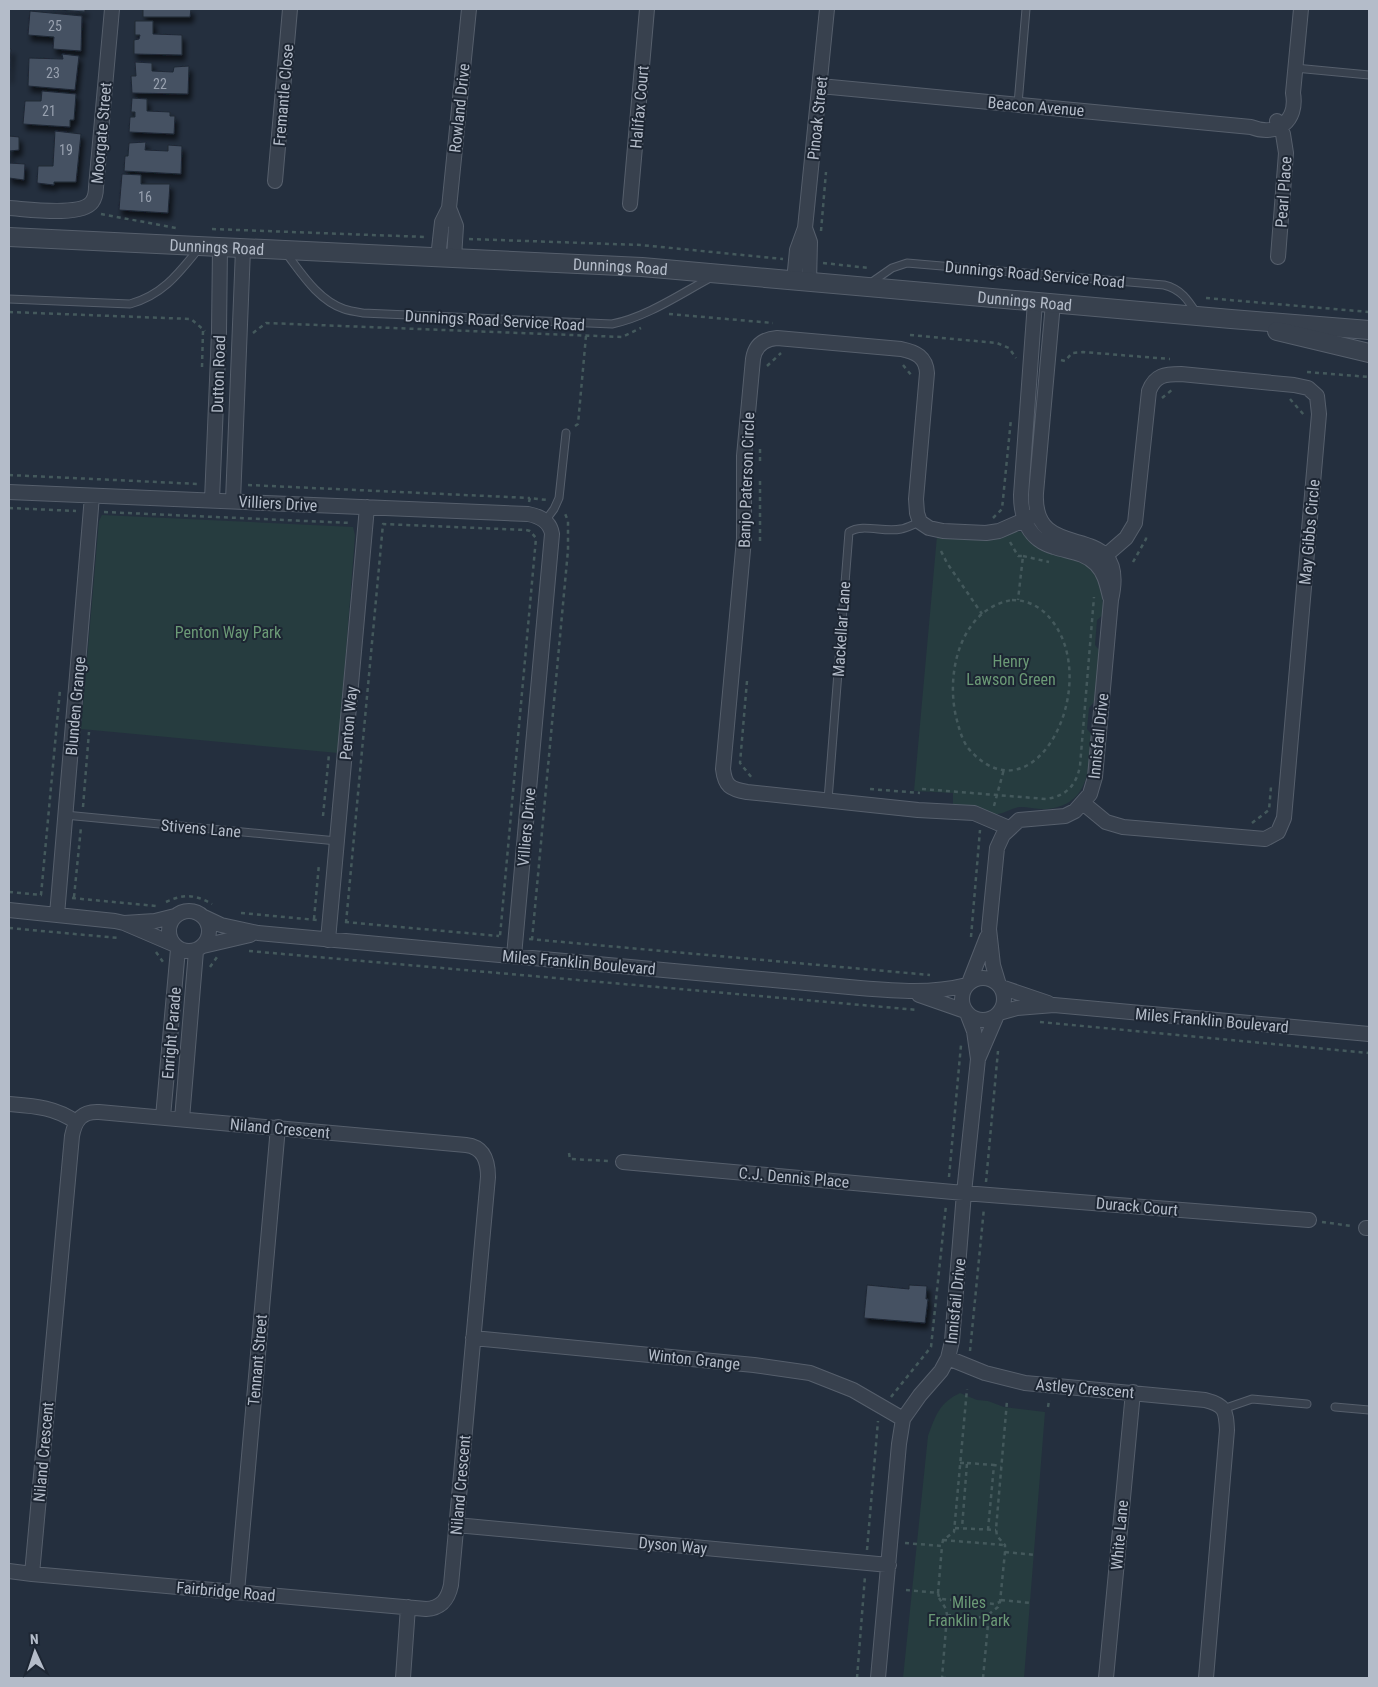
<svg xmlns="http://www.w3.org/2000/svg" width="1378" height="1687" viewBox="0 0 1378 1687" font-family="'Roboto Condensed',sans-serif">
	<defs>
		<filter id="shadow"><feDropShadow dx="3" dy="5.5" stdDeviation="2.5" flood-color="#0009"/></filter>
	</defs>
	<rect width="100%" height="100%" fill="#242f3e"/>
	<path fill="#263c3f" d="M 102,515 L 353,527 L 355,535 L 354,549 L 338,753 L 81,729 L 98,532 L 99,521 Z
		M 1014,531 L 1022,532 C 1064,557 1106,552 1103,615 L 1097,620 L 1095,645 L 1100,651 L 1095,701 L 1089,708 L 1087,729 L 1092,735 C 1089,767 1090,805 1047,809 C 1038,810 1029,807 1020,807 C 1012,808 1006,813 998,814 C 986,815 965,808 953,806 L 953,793 L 914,791 L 937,536 L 986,539 Z
		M 960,1393 L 977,1400 L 988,1401 L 1004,1407 L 1045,1412 L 1024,1678 L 903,1678 L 928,1436 C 936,1415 939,1403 960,1393 Z"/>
	<path fill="#455162" stroke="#1f2835" filter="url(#shadow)" d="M 46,9 L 85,9 L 85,12 Z
		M 143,9 L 191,9 L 190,17 L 143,17 Z
		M 30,11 L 82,16 L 81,51 L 53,49 L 54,37 L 28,35 Z
		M 135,21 L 153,21 L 153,34 L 182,35 L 182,55 L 134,54 L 134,40 L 139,39 L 140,35 L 135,35 Z
		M 9,49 L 11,49 L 9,78 Z
		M 62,54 L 79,56 L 75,90 L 28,86 L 29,58 L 63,59 Z
		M 135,62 L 152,63 L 152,71 L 173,72 L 174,67 L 189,66 L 188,94 L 132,93 L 131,76 L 136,76 Z
		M 42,91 L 76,94 L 74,120 L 70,120 L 70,127 L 23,124 L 25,101 L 41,101 Z
		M 132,98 L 147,99 L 147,111 L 170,112 L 170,116 L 175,116 L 174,134 L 129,132 L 130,117 L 135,117 L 135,112 L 131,112 Z
		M 55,131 L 81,134 L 76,182 L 54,182 L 54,185 L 37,183 L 38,166 L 53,166 Z
		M 9,136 L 19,137 L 19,150 L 10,151 L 9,163 L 25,164 L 24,180 L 9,178 Z
		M 146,142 L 145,150 L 168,151 L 168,145 L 182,146 L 181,174 L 124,171 L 125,156 L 128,156 L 129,143 Z
		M 122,174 L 141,175 L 141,184 L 170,184 L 168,213 L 119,210 Z
		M 867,1285 L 909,1289 L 909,1285 L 927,1286 L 926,1299 L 928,1299 L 925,1323 L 864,1318 Z"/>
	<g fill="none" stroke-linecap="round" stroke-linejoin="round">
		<g stroke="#565f6c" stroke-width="9">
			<path id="service" d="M 1295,68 L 1369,75
				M 1018,104 L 1026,9
				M 286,253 C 302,274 318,300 344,309 C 350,311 357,312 363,313 L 612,324 C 647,317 680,294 712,277
				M 869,284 L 892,268 L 907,263 L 1164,285 C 1181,289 1188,300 1197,314
				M 9,299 L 130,304 C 163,295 179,273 200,247
				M 545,521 L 554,509 L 559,498 L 566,433
				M 828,800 L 849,532 C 863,523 884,533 901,529 C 907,528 914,524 920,522
				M 65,815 L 337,841
				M 1335,1407 L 1369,1410
				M 1223,1409 L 1252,1399 L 1307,1404"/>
		</g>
		<g stroke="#565f6c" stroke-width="16">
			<path id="minor" d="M 820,86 L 1251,127 C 1277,137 1298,121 1293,93 L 1301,9
				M 1277,121 L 1283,134 L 1286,153 L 1278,257
				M 275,181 L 290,9
				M 630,204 L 647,9
				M 9,208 C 27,209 81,217 92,202 C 95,198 96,192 96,187 L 112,9
				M 449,208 L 456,226 L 454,258
				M 805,228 L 810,242 L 809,282
				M 438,258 L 442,222 L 449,208 L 469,9
				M 794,281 L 797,250 L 805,228 L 827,9
				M 1035,302 L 1021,495 C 1021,519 1029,540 1054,547 C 1069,552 1084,552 1096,564 C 1105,573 1107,585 1110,597
				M 9,492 L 528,514 C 539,516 550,521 552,534 L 514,956
				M 212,500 L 219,332 L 220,248
				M 233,501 L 243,249
				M 1083,803 L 1106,822 L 1123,827 L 1265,839 L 1278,832 L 1284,818 L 1319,414 L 1317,396 L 1308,388 L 1294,385 L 1181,374 C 1165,374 1155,375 1149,391 L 1135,523 L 1126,538 L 1096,564
				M 1009,828 L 974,813 L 918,810 L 747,792 C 730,789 725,786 723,769 L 744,539 L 744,456 L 753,359 C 755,346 763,339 777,338 L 901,349 C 916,352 926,357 927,373 L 916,499 L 917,513 L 920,522 L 929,528 L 943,531 L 986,533 L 999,531 L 1038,514
				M 9,910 L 115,921 L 124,923 L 173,944
				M169 931a20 20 0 1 1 40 0a20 20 0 1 1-40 0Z
				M 57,915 L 92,496
				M 204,917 L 221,925 L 258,933 L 860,988 C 896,991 932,994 967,985
				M 124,923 L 155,921 L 175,916
				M 328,940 L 367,507
				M 203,946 L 250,935
				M962 999a21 21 0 1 1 42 0a21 21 0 1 1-42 0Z
				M 969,983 L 987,937
				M 999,985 L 993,965 L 989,929 L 997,848 L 1003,835 L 1019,820 L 1065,816 L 1075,811 L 1090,794 L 1095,777 L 1111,600 C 1131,513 1032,570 1036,493 L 1053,303
				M 1001,987 L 1048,1003
				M 919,995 L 965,1011
				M 999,1013 L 1017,1008 L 1054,1005 L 1369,1034
				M 978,1059 L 997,1015
				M 9,1104 C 34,1106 55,1107 76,1122
				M 163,1117 L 178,949
				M 182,1119 L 196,951
				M 623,1162 L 964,1193 L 1309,1220
				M 1366,1228 L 1369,1228
				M 473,1338 L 754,1365 L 810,1373 L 853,1390 L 903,1419
				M 948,1358 L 985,1373 L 1025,1383 L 1205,1400 C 1225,1405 1226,1410 1227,1430 L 1206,1678
				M 456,1525 L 889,1565
				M 9,1571 L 32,1574 L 426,1609 C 442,1608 448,1599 451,1585 L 488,1177 C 488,1162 484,1147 466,1145 L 99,1112 C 82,1111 75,1120 72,1136 L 32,1574
				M 237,1592 L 278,1127
				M 403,1678 L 408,1607
				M 878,1678 L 899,1444 L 903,1419 L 920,1395 L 941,1371 L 948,1358 L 952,1341 L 964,1193 L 978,1059 L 974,1031 L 967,1013
				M 1106,1678 L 1133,1392"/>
		</g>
		<g stroke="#565f6c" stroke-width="20">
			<g id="tertiary">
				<path id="s1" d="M 9,237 L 642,267 L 1231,319 L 1369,330"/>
				<path d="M 1277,331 L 1369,353"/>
			</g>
		</g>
		<path stroke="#44595c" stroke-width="2.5" stroke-dasharray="4 4" stroke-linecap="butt" d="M 101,214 L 176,228
			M 212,229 L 426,237
			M 821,231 L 826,172
			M 469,239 L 641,245 L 783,259
			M 823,263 L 869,268
			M 1206,298 L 1369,312
			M 9,312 L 191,319 L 205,331
			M 669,314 L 773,323
			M 253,333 L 266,323 L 622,337 L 641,328
			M 910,335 L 997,343 L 1009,348 L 1016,358
			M 1061,360 L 1065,361 L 1072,353 L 1083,352 L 1170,359
			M 903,365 L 912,376
			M 767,366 L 781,353
			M 202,367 L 203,331
			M 1307,372 L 1369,377
			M 1162,398 L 1173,389
			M 1290,399 L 1304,415
			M 575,426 L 578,424 L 586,336
			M 760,461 L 760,449
			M 9,475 L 199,484
			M 248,485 L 530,498
			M 529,502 L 530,498 L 547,500
			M 9,508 L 76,511
			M 104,512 L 351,523
			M 993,518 L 1002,509 L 1011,419
			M 760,541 L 760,479
			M 1010,542 L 1018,556 L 1023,556 L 1018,600
			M 941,551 L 947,563 L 982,614
			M 1023,556 L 1049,562
			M 1133,562 L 1146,539 L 1146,534
			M 1012,600 C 1029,600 1043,608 1053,622 C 1102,688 1033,824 968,748 C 963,741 960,732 958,724 C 944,679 958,609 1012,600 Z
			M 747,681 L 740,763 L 752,778
			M 870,789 L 920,793
			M 922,789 L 1046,799 C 1066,796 1076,786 1080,766 L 1094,597
			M 994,806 L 1004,769
			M 83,807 L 89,732
			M 323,816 L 329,754
			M 1252,823 L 1269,810 L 1271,787
			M 9,892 L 42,895
			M 41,895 L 60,690
			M 74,897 L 81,827
			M 72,898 L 156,906
			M 166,902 C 183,894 195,894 212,904
			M 241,913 L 317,920
			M 314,919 L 319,864
			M 345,922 L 499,936
			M 346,923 L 383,524 L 526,530 L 530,531 L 536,538 L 500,936
			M 9,928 L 119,938
			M 971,937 L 980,830
			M 529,939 L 930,975
			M 532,940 L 568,550 L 568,521 L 564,511
			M 249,951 L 918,1010
			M 156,952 L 163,962
			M 210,967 L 217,957
			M 1040,1022 L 1369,1053
			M 569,1153 L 570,1159 L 609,1161
			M 949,1177 L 961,1045
			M 986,1182 L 998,1051
			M 1322,1222 L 1352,1226
			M 970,1351 L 984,1208
			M 891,1397 L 931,1347 L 946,1205
			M 1048,1407 L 1049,1401 L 1051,1401
			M 960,1463 L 967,1463 L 962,1528
			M 967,1463 L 994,1465
			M 955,1528 L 996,1530
			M 988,1530 L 994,1465 L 1001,1466
			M 943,1540 L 1004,1545
			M 905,1543 L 942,1546 L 943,1540 L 954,1532 L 967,1389
			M 867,1550 L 878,1421
			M 1005,1552 L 1036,1555
			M 906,1590 L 938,1593 L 939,1597 L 942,1599 L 994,1604 L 1000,1602
			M 938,1593 L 942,1546
			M 939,1598 L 946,1609 L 947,1615 L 942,1678
			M 1001,1600 L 1031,1603
			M 947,1615 L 988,1618
			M 857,1678 L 865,1576
			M 942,1678 L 948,1678
			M 983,1678 L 989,1614 L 998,1607 L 1000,1602 L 1005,1552 L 1005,1545 L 997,1536 L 996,1529 L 1007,1401"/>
		<use href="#service" stroke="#38414e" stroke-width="7"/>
		<use href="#minor" stroke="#38414e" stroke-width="14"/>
		<use href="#tertiary" stroke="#38414e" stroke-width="18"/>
	</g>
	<g text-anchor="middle" stroke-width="4" stroke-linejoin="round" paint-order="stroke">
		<g font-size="14" fill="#98a1af">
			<text x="55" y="31">25</text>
			<text x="53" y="78">23</text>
			<text x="160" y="89">22</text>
			<text x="49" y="116">21</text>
			<text x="66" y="155">19</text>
			<text x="145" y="202">16</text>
		</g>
		<g font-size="16" fill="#b4bcc9" stroke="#1d2633">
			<text transform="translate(283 95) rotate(-85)" y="6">Fremantle Close</text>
			<text transform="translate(1036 106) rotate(5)" y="6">Beacon Avenue</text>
			<text transform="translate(639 107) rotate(-85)" y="6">Halifax Court</text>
			<text transform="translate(459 108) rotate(-84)" y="6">Rowland Drive</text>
			<text transform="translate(817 118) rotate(-84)" y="6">Pinoak Street</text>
			<text transform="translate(101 133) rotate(-85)" y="6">Moorgate Street</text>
			<text transform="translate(1283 192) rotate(-86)" y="6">Pearl Place</text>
			<text dy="6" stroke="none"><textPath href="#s1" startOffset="208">Dunnings Road</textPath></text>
			<text dy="6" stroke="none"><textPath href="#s1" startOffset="612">Dunnings Road</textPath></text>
			<text transform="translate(1035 274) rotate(5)" y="6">Dunnings Road Service Road</text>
			<text dy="6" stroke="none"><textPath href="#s1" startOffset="1018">Dunnings Road</textPath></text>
			<text transform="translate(495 320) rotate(3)" y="6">Dunnings Road Service Road</text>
			<text transform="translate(218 374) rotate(-88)" y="6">Dutton Road</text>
			<text transform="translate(746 480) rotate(-88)" y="6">Banjo Paterson Circle</text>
			<text transform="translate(278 503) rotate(3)" y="6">Villiers Drive</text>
			<text transform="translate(1309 532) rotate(-85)" y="6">May Gibbs Circle</text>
			<text transform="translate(841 629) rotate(-86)" y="6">Mackellar Lane</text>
			<text transform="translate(75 706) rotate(-85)" y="6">Blunden Grange</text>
			<text transform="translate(348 723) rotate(-85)" y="6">Penton Way</text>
			<text transform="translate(1098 736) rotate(-84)" y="6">Innisfail Drive</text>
			<text transform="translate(526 827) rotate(-85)" y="6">Villiers Drive</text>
			<text transform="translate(201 828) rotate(5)" y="6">Stivens Lane</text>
			<text transform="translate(579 962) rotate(5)" y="6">Miles Franklin Boulevard</text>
			<text transform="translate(1212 1020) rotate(5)" y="6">Miles Franklin Boulevard</text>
			<text transform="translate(171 1033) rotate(-85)" y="6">Enright Parade</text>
			<text transform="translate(280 1128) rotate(5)" y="6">Niland Crescent</text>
			<text transform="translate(794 1177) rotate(5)" y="6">C.J. Dennis Place</text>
			<text transform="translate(1137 1206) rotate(5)" y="6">Durack Court</text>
			<text transform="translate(955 1301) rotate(-84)" y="6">Innisfail Drive</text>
			<text transform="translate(694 1359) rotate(6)" y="6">Winton Grange</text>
			<text transform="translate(257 1360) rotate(-85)" y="6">Tennant Street</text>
			<text transform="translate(1085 1388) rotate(5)" y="6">Astley Crescent</text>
			<text transform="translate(43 1452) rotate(-85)" y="6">Niland Crescent</text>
			<text transform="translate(460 1485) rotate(-85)" y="6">Niland Crescent</text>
			<text transform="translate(1119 1535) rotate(-85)" y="6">White Lane</text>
			<text transform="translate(673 1545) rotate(5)" y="6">Dyson Way</text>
			<text transform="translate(226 1591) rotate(5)" y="6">Fairbridge Road</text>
		</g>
		<g font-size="16" fill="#6b9a76" stroke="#1d2633">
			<text x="228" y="638">Penton Way Park</text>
			<text x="1011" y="667">Henry<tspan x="1011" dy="18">Lawson Green</tspan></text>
			<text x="969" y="1608">Miles<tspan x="969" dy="18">Franklin Park</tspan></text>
		</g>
	</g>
	<rect width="1378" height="1687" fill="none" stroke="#b4bcc9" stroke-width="20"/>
	<g transform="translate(35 1652) rotate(357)" stroke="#1d2633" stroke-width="4" paint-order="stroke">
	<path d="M0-4L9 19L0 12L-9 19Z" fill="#b4bcc9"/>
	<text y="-8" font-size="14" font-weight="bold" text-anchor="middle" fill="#b4bcc9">N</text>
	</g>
</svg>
